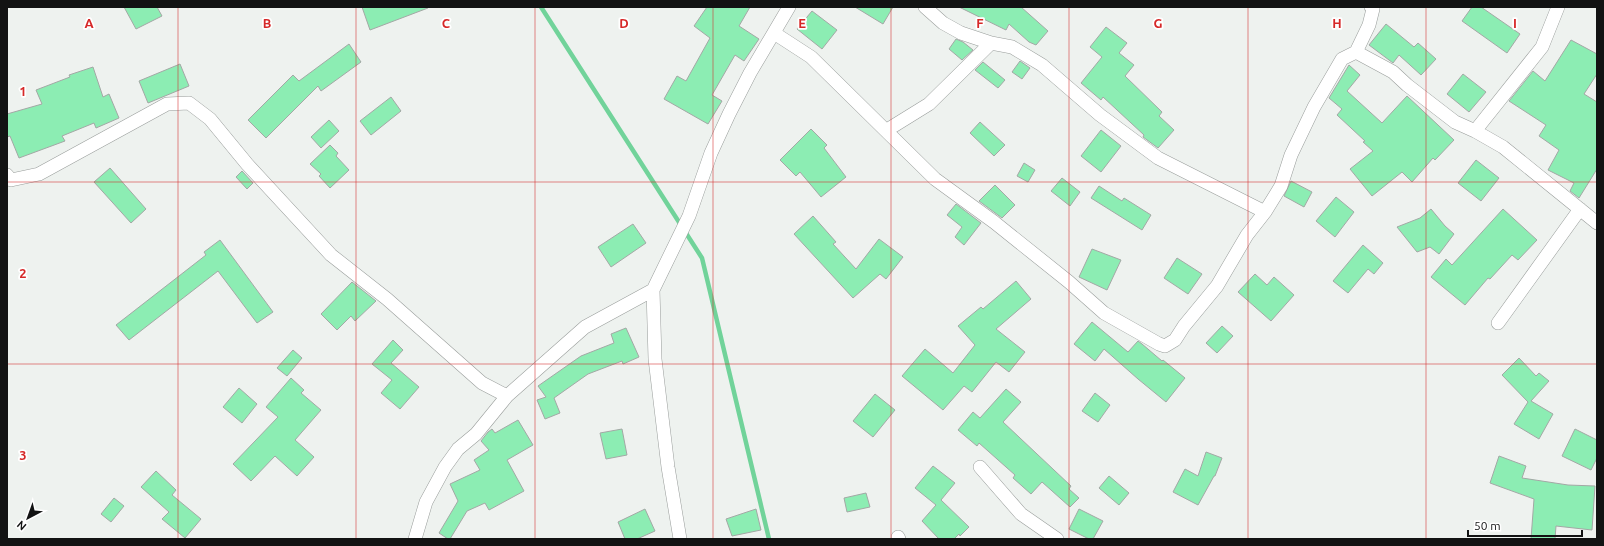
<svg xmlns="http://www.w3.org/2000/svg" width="1604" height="546" viewBox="0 0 1604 546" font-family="Ubuntu,sans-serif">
	<rect width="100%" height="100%" fill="#eef2ef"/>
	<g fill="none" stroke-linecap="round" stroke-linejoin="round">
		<path stroke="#71d39a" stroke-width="4.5" d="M 541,7 L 702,258 L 769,539"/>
	</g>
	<path fill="#8cedb3" stroke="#a3a8a5" d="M 124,7 L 157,7 L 162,16 L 136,29 Z
		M 362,7 L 428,7 L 428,8 L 370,30 Z
		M 707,7 L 750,7 L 739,26 L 759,39 L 744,61 L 735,55 L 712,95 L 722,101 L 708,124 L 664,99 L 677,76 L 686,81 L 710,38 L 694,26 Z
		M 855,7 L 893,7 L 883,24 Z
		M 959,7 L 1021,7 L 1048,31 L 1036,45 L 1029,42 L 1009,24 L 1006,30 Z
		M 1472,7 L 1481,7 L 1520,34 L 1507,53 L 1462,21 Z
		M 812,11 L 837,30 L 822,49 L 797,29 Z
		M 1386,24 L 1414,47 L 1418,43 L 1436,59 L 1421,75 L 1399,55 L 1393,63 L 1369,45 Z
		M 1106,27 L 1127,43 L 1119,53 L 1134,65 L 1125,76 L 1162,112 L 1159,116 L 1174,130 L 1158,148 L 1143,137 L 1144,135 L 1103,97 L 1101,100 L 1081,83 L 1102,57 L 1090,47 Z
		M 956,39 L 963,42 L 973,50 L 962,60 L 949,49 Z
		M 1571,40 L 1597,54 L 1597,74 L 1584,94 L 1597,102 L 1597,169 L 1579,198 L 1570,191 L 1574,183 L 1548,170 L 1559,150 L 1539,136 L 1546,125 L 1509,101 L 1533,71 L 1545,81 Z
		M 349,44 L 361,62 L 321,91 L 318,86 L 266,138 L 248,120 L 293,75 L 299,81 Z
		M 1020,61 L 1030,68 L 1022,79 L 1012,72 Z
		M 983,62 L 1005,80 L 998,88 L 975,70 Z
		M 180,64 L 189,86 L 148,103 L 139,81 Z
		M 1349,65 L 1360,75 L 1347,91 L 1382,123 L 1407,96 L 1454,140 L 1435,160 L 1433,158 L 1412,182 L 1402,172 L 1372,196 L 1350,169 L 1373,151 L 1363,142 L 1365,141 L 1337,115 L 1342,109 L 1329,98 Z
		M 93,67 L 103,97 L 109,94 L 119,118 L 96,128 L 94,123 L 62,136 L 65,141 L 19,158 L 10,136 L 7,137 L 7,114 L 42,104 L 36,90 L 70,77 L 69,75 Z
		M 1463,74 L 1486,92 L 1469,112 L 1447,94 Z
		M 391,97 L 401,111 L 371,135 L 360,121 Z
		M 329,120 L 339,131 L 321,148 L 311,137 Z
		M 980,122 L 1005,145 L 994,156 L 970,133 Z
		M 811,129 L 827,145 L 824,148 L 846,177 L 821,197 L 800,172 L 796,176 L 780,160 Z
		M 1101,130 L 1121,146 L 1101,172 L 1081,156 Z
		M 330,145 L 338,153 L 336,156 L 349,170 L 330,188 L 319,176 L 321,174 L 310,164 Z
		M 1476,160 L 1499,178 L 1481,201 L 1458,183 Z
		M 1024,163 L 1035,170 L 1028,182 L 1017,176 Z
		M 110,168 L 146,209 L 131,223 L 94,182 Z
		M 242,171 L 253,183 L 247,189 L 236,177 Z
		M 1062,178 L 1080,192 L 1070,206 L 1051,191 Z
		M 1291,181 L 1312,192 L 1304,207 L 1284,196 Z
		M 995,185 L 1015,205 L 1002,218 L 979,201 Z
		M 1099,186 L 1122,201 L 1124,198 L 1151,215 L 1142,230 L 1091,198 Z
		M 1336,197 L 1354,212 L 1335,237 L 1316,221 Z
		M 956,204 L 981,223 L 964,245 L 955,237 L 962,227 L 947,215 Z
		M 1431,209 L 1445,226 L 1454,234 L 1439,254 L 1430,247 L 1417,252 L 1397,227 L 1420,218 Z
		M 1503,209 L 1537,240 L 1518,260 L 1512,255 L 1490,279 L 1488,278 L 1465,305 L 1431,277 L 1446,259 L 1452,265 Z
		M 813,216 L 836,242 L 833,244 L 856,269 L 879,239 L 903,257 L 886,279 L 880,274 L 853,298 L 794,234 Z
		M 633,224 L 646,243 L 611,267 L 598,247 Z
		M 220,240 L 273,312 L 257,323 L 218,271 L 129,340 L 116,325 L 206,255 L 204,252 Z
		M 1363,245 L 1383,263 L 1374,274 L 1368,269 L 1348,293 L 1333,281 Z
		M 1092,249 L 1121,260 L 1107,290 L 1079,277 Z
		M 1177,258 L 1202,274 L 1188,294 L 1164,278 Z
		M 1255,274 L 1267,285 L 1274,277 L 1294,295 L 1271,321 L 1238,292 Z
		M 1016,281 L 1031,299 L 996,329 L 1025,352 L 1009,372 L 996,362 L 972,392 L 964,386 L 943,410 L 902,376 L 925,349 L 953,373 L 975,345 L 958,326 L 981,307 L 983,309 Z
		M 352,282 L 376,301 L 355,321 L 351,316 L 337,330 L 321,314 Z
		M 1092,322 L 1128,352 L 1138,341 L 1142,344 L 1162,361 L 1163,360 L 1185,378 L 1166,402 L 1138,379 L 1104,349 L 1095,361 L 1074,344 Z
		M 1222,326 L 1233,336 L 1217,353 L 1206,343 Z
		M 626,328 L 639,357 L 623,364 L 622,361 L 588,374 L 554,398 L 560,413 L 545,419 L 537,400 L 546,397 L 538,386 L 581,356 L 614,343 L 611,334 Z
		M 393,340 L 403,350 L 391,363 L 419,387 L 400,409 L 381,393 L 392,380 L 372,364 Z
		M 293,350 L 302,358 L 287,376 L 277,368 Z
		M 1519,358 L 1536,376 L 1539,373 L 1549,381 L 1531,401 L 1553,414 L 1539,439 L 1514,424 L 1528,402 L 1502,375 Z
		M 291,378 L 304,390 L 301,393 L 321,410 L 295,440 L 314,457 L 297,476 L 275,456 L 251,481 L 233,464 L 278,417 L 266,407 Z
		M 239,388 L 257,404 L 242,423 L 223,407 Z
		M 1006,389 L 1021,402 L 1003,422 L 1071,486 L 1069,489 L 1079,498 L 1070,507 L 1042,482 L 1031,494 L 1013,478 L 1015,475 L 979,443 L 977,446 L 958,430 L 973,412 L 980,418 Z
		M 1095,393 L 1110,405 L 1098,422 L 1082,411 Z
		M 875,394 L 895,410 L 873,437 L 853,421 Z
		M 518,420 L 533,445 L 507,460 L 524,491 L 489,510 L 485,503 L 467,511 L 450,539 L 448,539 L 439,533 L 458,501 L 450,484 L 480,470 L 474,460 L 489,450 L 481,441 L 488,432 L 492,429 L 495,433 Z
		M 622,429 L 627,455 L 606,459 L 600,433 Z
		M 1575,429 L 1597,440 L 1597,458 L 1591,470 L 1562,456 Z
		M 1206,452 L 1222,458 L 1215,476 L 1214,476 L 1198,505 L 1173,492 L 1185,469 L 1198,476 Z
		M 1499,456 L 1526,466 L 1522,478 L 1568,485 L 1595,486 L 1592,530 L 1556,526 L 1555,539 L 1531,539 L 1534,499 L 1490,483 Z
		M 933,466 L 955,483 L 941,500 L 969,527 L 960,536 L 959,534 L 954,539 L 939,539 L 922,521 L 936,505 L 915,488 Z
		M 156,471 L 176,490 L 172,495 L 201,519 L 185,538 L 162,519 L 169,512 L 141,487 Z
		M 1109,476 L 1129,493 L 1119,505 L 1099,488 Z
		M 866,493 L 870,507 L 847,512 L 844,498 Z
		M 114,498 L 124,506 L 111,522 L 101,514 Z
		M 645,509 L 655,531 L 637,539 L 625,539 L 618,522 Z
		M 756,509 L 761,530 L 732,536 L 726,519 Z
		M 1079,509 L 1103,521 L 1093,539 L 1089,539 L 1069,529 Z"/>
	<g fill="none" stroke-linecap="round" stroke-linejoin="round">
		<g stroke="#999d9b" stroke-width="14">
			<path id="minor" d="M 925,7 L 943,23 L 961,33 L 991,43
				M 774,33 L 811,57 L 935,179 L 994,222 L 1069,282 L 1104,313 L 1159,344 L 1165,346 L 1175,340 L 1184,326 L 1217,286 L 1247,235 L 1265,212 L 1281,186 L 1291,155 L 1314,107 L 1342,59 L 1356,52 L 1393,72 L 1407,85 L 1455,122 L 1475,131 L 1503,147 L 1597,223
				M 1356,52 L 1369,25 L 1373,9 L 1371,7
				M 887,130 L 929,104 L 991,43 L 1012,47 L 1042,65 L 1100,115 L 1158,158 L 1265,212
				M 1475,131 L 1542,47 L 1558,7
				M 7,175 L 11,180 L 39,174 L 167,104 L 189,103 L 210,119 L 247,164 L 331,255 L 387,299 L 482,383 L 507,396
				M 1498,323 L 1580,209
				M 980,467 L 1021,514 L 1057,539
				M 898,537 L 899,539
				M 415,539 L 426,502 L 445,467 L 458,449 L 476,434 L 507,396 L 585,327 L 653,290
				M 680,539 L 668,467 L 655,359 L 653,290 L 689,216 L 711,153 L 729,114 L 750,73 L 789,7"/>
		</g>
		<use href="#minor" stroke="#fff" stroke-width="13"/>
	</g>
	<path fill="none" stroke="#d62828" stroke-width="1" stroke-opacity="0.55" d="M 178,7 L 178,539M 356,7 L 356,539M 535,7 L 535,539M 713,7 L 713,539M 891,7 L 891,539M 1069,7 L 1069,539M 1248,7 L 1248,539M 1426,7 L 1426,539M 7,182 L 1597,182M 7,364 L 1597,364"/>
	<g font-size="13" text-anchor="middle" font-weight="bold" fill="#d62828" stroke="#fff" stroke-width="3.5" stroke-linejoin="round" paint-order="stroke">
		<text x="89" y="28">A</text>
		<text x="267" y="28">B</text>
		<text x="446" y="28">C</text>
		<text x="624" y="28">D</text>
		<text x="802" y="28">E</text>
		<text x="980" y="28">F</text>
		<text x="1158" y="28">G</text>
		<text x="1337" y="28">H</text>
		<text x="1515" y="28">I</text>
		<text x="23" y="96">1</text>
		<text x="23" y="278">2</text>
		<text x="23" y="460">3</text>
	</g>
	<rect width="1604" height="546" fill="none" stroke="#121313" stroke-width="16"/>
	<g transform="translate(28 518) rotate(221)" stroke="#ffffff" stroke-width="3" paint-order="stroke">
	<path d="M0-3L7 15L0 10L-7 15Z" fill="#121313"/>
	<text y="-6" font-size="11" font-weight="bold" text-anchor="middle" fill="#121313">N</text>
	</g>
	<path d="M1468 530v6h114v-6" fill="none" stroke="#121313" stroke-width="2"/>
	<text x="1474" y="530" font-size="12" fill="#121313" stroke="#ffffff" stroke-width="3" paint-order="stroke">50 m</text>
</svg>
